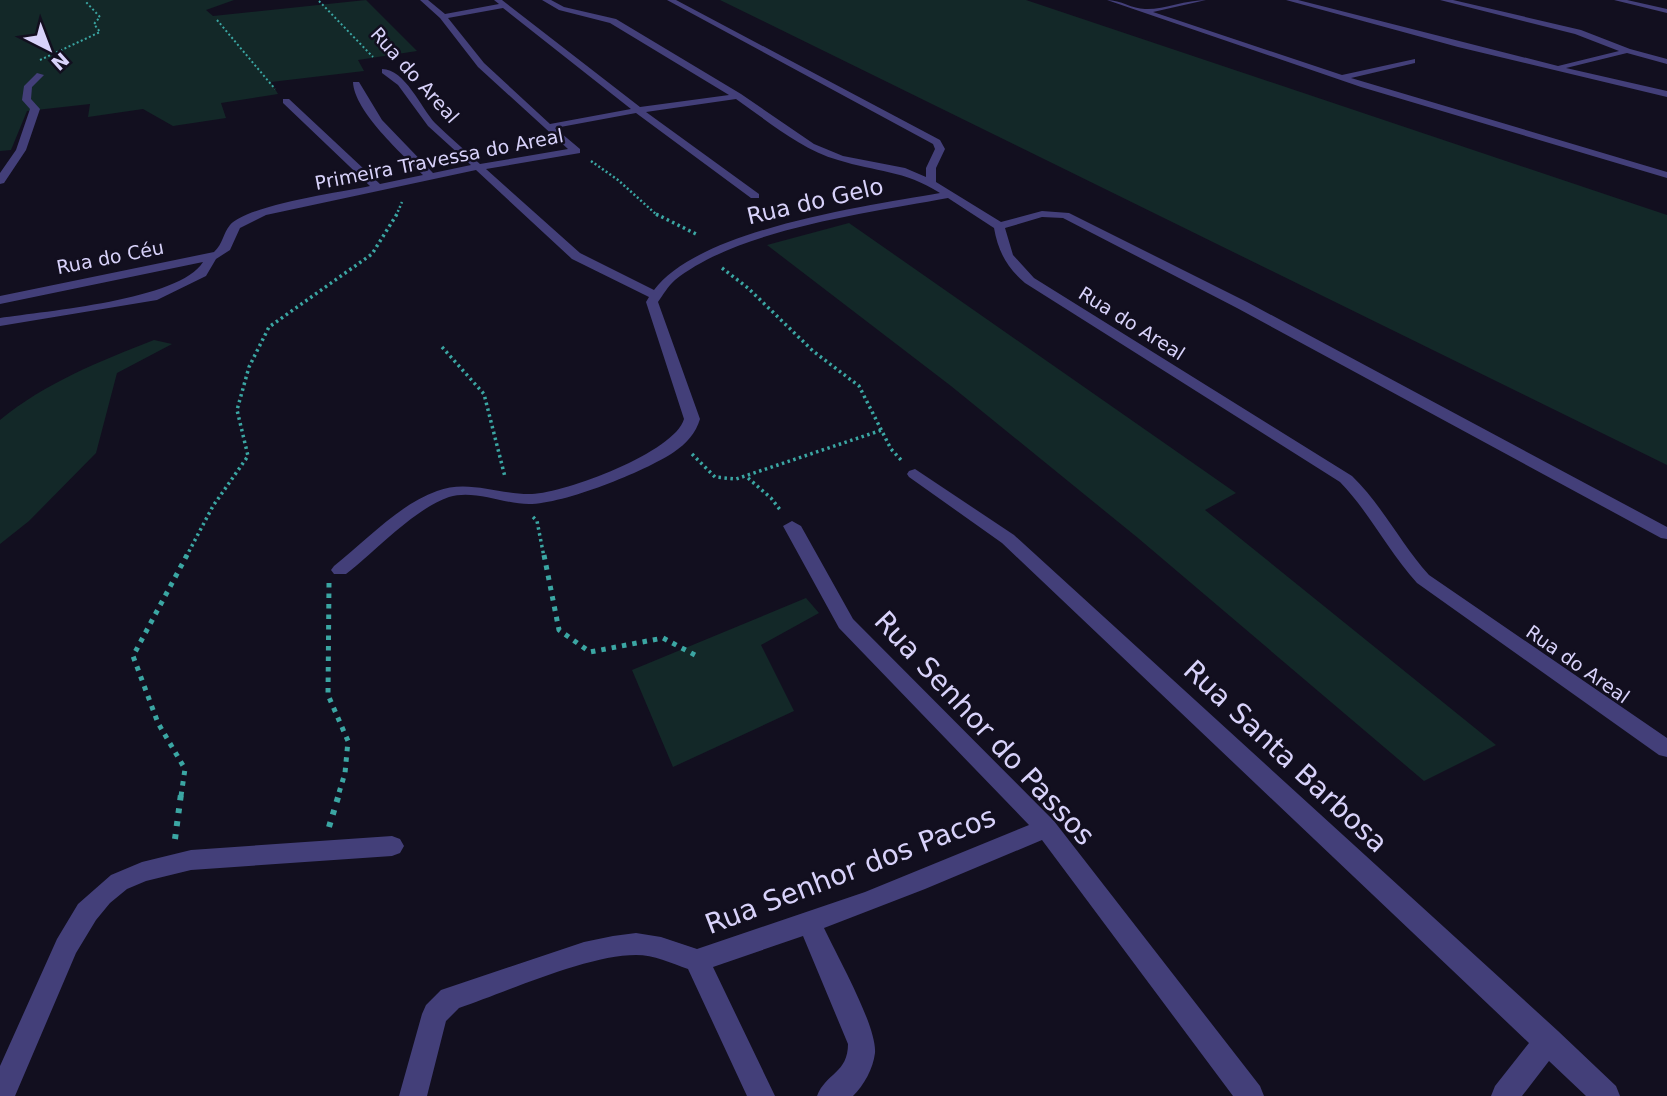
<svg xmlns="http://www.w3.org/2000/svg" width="1667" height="1096" viewBox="0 0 1667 1096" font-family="'DejaVu Sans',sans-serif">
	<rect width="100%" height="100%" fill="#120f1f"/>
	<path fill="#132828" d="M 0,0 L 234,0 L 206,10 L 213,16 L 366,0 L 417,51 L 358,60 L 364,71 L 271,82 L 278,94 L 221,103 L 226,118 L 173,126 L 143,109 L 88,117 L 90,104 L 27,111 L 11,150 L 0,151 Z
		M 720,0 L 1026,0 L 1667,215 L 1667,465 Z
		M 849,223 L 1236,493 L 1205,510 L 1496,745 L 1424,781 L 1138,538 L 951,386 L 767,245 Z
		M 154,340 L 172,344 L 117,373 L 96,453 L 29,521 L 0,544 L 0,420 C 45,383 100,361 154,340 Z
		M 806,598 L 819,613 L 761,645 L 794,711 L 673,767 L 632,670 Z"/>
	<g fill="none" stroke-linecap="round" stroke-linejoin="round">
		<path stroke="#3ba6a3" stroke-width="2" stroke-dasharray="2 2.5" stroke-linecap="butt" d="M 319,1 L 373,57
			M 217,20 L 275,89
			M 40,60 L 100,32 L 94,24 L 100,17 L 86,2"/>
		<path stroke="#3ba6a3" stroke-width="2.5" stroke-dasharray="2 2.5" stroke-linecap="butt" d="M 591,161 L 618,180 L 658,216
			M 396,216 L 402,202"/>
		<path stroke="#3ba6a3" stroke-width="3.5" stroke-dasharray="2.5 3.5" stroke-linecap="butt" d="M 656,214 L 696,234
			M 722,268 L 748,288 L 813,351 L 859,386 L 891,449 L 902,461
			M 442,347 L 484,394 L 505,477
			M 692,454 L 715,477 L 736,479 L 882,430
			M 748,478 L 771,498 L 781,511
			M 533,517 L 537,521 L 544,557
			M 186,557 L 213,506 L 248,456 L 237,410 L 249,367 L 269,327 L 372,254 L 397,214"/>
		<path stroke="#3ba6a3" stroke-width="5" stroke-dasharray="4.5 6" stroke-linecap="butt" d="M 544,555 L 559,630 L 590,652 L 663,638 L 695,655
			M 329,583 L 328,695 L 348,741 L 345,773 L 338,796
			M 181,796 L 185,769 L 158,723 L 133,656 L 187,555"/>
		<path stroke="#3ba6a3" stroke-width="6" stroke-dasharray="5 8" stroke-linecap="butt" d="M 329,827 L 339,794
			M 175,839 L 181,794"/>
		<path fill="#433f79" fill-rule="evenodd" d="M 420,0 L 428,0 L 445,14 L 499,4 L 494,0 L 502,0 L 640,107 L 729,95 L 610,23 L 559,10 L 542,0 L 551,0 L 564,7 L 616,19 L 741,94 L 814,144 L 843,156 L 905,168 L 926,177 L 926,168 L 935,149 L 933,144 L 667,0 L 676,0 L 940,140 L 945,149 L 936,168 L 936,182 L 1001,222 L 1042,211 L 1069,213 L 1247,302 L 1667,527 L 1667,539 L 1661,538 L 1237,308 L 1063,218 L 1042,217 L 1005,228 L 1013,255 L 1034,278 L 1352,476 C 1382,505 1401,544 1429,575 L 1667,738 L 1667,757 L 1659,755 L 1417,583 C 1388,551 1370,513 1340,482 L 1025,283 C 1007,268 998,251 994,228 L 948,198 C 868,213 739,229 675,280 C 668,286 663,295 658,302 L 700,419 C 696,433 686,444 674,452 C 644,472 564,504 529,504 C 504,504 474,489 449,497 C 414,509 376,551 346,574 L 334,574 L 331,570 L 334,566 C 366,541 398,505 437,491 C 468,479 500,495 532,494 C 565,493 675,452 684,419 L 646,302 L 649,297 L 572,259 L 476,170 L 266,215 L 240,228 L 230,250 L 216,259 L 206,276 L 157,300 L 0,326 L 0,318 C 45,311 180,300 203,262 L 0,304 L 0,296 L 214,252 C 223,244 223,233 230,225 C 247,205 342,192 370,186 L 283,103 L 283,99 L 289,99 L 380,184 L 423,175 C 403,155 354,111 353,82 L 359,82 L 382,120 L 433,173 L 471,165 L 428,126 L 398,85 L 382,73 L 382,69 C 405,69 421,108 435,123 C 449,137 465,150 480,164 L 568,149 L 478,67 L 440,18 ZM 503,8 L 631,109 L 550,124 L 484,63 L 448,18 ZM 736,99 C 768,121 800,149 838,160 C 876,172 904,170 940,193 C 867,206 699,229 654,290 L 580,253 L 486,169 L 580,153 L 580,149 L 555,128 L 636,113 L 751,198 L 759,198 L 759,194 L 646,112 Z
			M 1107,0 C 1121,0 1132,9 1145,9 C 1162,10 1186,0 1206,0 L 1153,12 L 1342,75 L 1415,59 L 1415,63 L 1351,78 L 1667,172 L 1667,178 L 1361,87 Z
			M 1286,0 L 1298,0 L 1558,66 L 1619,51 L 1575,34 L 1440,0 L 1453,0 L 1581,30 L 1630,49 L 1667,59 L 1667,64 L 1627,53 L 1566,68 L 1667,91 L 1667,97 L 1458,47 Z
			M 1614,0 L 1627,0 L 1667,9 L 1667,13 Z
			M 37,73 L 44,75 L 32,87 L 31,99 L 40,109 L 26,150 L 4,183 L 0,184 L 0,173 L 16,150 L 30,109 L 22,100 L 24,86 Z
			M 915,469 L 1014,535 L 1558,1031 L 1616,1086 L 1620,1096 L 1586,1096 L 1549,1061 L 1522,1096 L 1491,1096 L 1495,1086 L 1529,1043 L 1002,543 L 909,477 L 907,474 L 909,471 Z
			M 792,521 L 801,526 L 853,619 L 1054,821 L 1260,1086 L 1264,1096 L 1233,1096 L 1042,840 L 925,889 L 824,928 C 837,956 877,1026 875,1053 C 873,1069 864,1085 853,1096 L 817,1096 C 826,1073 848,1073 848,1044 L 803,936 L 713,967 L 775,1096 L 747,1096 L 688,969 C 671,963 654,955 636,955 C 587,955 506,992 459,1008 L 446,1021 L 427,1096 L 399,1096 L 422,1014 L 426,1005 L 441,990 L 584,942 L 613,936 L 636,933 L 661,937 L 697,949 L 865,892 L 1029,825 L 839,628 L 783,526 Z
			M 392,836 L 400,839 L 404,846 L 400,853 L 392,856 L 191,870 L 146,881 L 127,889 L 110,903 L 96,920 L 76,953 L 15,1096 L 0,1096 L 0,1066 L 57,939 L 78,904 L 111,875 L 142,862 L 191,850 Z"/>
	</g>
	<g text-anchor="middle" stroke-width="5" stroke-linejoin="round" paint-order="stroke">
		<g font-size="19" fill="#d8d2fa" stroke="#120f1f">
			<text transform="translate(415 75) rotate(48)" y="7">Rua do Areal</text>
			<text transform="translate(439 159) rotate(-11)" y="7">Primeira Travessa do Areal</text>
			<text transform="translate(110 257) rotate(-11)" y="7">Rua do Céu</text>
			<text transform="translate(1132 323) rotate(32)" y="7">Rua do Areal</text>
			<text transform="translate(1578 664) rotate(35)" y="7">Rua do Areal</text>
		</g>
		<g font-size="23" fill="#d8d2fa" stroke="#120f1f">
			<text transform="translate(815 201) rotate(-13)" y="8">Rua do Gelo</text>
		</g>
		<g font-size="28" fill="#d8d2fa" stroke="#120f1f">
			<text transform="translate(985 728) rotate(47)" y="10">Rua Senhor do Passos</text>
			<text transform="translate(1286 756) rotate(43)" y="10">Rua Santa Barbosa</text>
			<text transform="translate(850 870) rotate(-21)" y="10">Rua Senhor dos Pacos</text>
		</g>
	</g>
	<g transform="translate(49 49) rotate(138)" stroke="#120f1f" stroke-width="5" paint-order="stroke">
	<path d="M0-5L12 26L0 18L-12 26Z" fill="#d8d2fa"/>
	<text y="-10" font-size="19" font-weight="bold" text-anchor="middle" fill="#d8d2fa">N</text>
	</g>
</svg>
